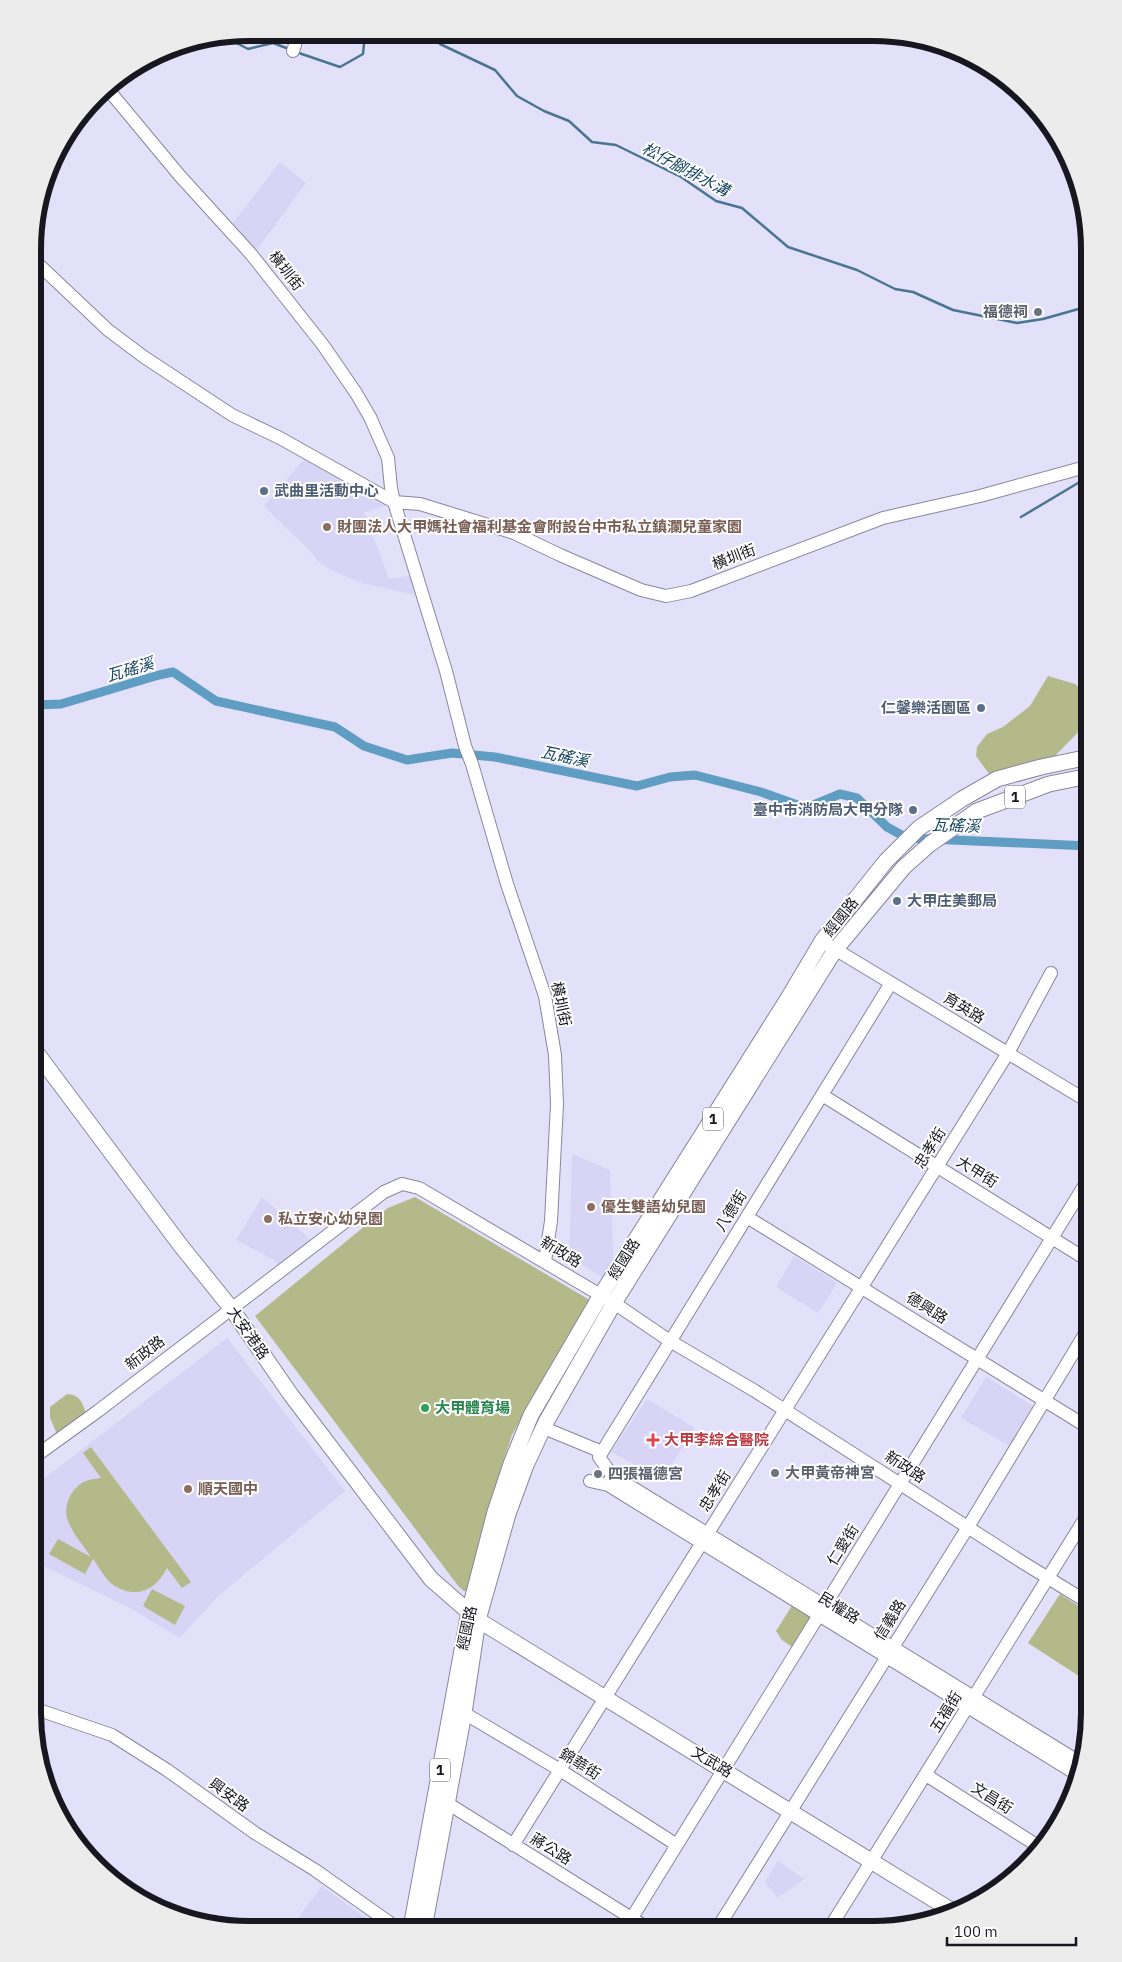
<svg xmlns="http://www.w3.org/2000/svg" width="1122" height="1962" viewBox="0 0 1122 1962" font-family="'IBM Plex Sans','Noto Sans TC',sans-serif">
	<rect width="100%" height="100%" fill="#e3e0fa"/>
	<path fill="#d8d4f5" d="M 280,162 L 306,183 L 254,254 L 230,227 Z
		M 307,456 L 392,504 L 364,512 L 389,579 L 414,575 L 421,596 L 365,584 L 337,573 L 321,564 L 310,551 L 264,506 Z
		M 572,1154 L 610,1170 L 614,1271 L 608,1280 L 569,1258 Z
		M 262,1197 L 313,1242 L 280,1266 L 274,1260 L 236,1240 Z
		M 794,1256 L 837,1283 L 818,1313 L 776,1287 Z
		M 227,1338 L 345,1491 L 216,1598 L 180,1638 L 128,1607 L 33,1561 L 33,1487 Z
		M 986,1377 L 1038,1409 L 1013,1448 L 961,1418 Z
		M 647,1399 L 695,1428 L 662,1479 L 611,1452 Z
		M 778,1861 L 804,1879 L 778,1898 L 765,1882 Z
		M 322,1886 L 379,1928 L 290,1928 Z"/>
	<path fill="#b4b98a" d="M 1048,676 L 1075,684 L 1089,695 L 1089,721 L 1051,760 L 990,775 L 976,756 L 977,747 L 987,734 L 1003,727 L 1030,706 Z
		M 415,1197 L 593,1302 L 536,1391 L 512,1435 L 492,1495 L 469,1591 L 464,1591 L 459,1587 L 255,1316 L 371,1221 L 388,1208 Z
		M 67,1394 C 80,1395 82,1402 86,1413 L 57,1434 L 50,1418 L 50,1407 Z
		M 91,1447 L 191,1582 L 182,1588 L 167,1568 C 156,1591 134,1600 112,1584 C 104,1578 99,1566 93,1559 L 85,1574 L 49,1554 L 58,1539 L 91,1557 C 83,1545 73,1534 68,1521 C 63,1509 69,1493 79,1485 C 85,1480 93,1479 101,1478 L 83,1453 Z
		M 152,1589 L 185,1606 L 175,1625 L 143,1606 Z
		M 1060,1594 L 1089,1613 L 1089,1674 L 1085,1680 L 1028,1643 Z
		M 793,1604 L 814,1618 L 795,1649 L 782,1640 L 776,1631 Z"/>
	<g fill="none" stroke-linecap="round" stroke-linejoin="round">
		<path stroke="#4a7592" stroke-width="2.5" d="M 431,34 L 440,44 L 495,70 L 517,96 L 544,111 L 569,121 L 592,142 L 616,145 L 681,177 L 716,201 L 742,208 L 788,247 L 857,270 L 895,289 L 913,292 L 953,310 L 1017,323 L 1043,319 L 1089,306
			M 225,37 L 248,49 L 273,43 L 289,49
			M 296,52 L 340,67 L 363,54 L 365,33
			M 1021,517 L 1078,483 L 1089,478"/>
		<path stroke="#5f9dc3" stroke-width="9" d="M 34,705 L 61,704 L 159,675 L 173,672 L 216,701 L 335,727 L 364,746 L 407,760 L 452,753 L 495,757 L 637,786 L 670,777 L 695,775 L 761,792 L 806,808 L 840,794 L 857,798 L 887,827 L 907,838 L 1089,846"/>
		<g stroke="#89869d" stroke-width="14">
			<path id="minor" d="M 293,51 L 295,45
				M 106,87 L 180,176 L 251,254 L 323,345 L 356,393 L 370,417 L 388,458 L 391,488 L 394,502 L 446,671 L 465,746 L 472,764 L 507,884 L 545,996 L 555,1055 L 557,1104 L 551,1221 L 545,1261
				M 34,260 L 108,330 L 144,357 L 232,415 L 280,438 L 394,502 L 420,504 L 514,533 L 560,555 L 641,590 L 666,596 L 691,591 L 883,518 L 980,496 L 1089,466
				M 828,945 L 1089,1102
				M 822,1095 L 1089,1261
				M 747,1217 L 1089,1428
				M 544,1428 L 602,1452
				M 33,1458 L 98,1411 L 384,1192 L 402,1184 L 419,1188 L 614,1303 L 670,1341 L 755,1391 L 1022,1562 L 1089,1603
				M 612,1475 L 1081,1763
				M 590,1481 L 608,1485 L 612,1475 L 599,1457 L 891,983
				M 608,1485 L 1078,1775
				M 33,1708 L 112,1735 L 167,1770 L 255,1833 L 315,1870 L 397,1928
				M 464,1713 L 560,1770 L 677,1845
				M 926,1775 L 1041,1848
				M 440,1803 L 447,1803 L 649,1929
				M 513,1845 L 1008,1053 L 1051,973
				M 625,1929 L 1089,1178
				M 717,1929 L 968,1527 L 1089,1327
				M 829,1929 L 1089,1512"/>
		</g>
		<g stroke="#89869d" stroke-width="17">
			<path id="major" d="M 33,1048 L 181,1246 L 231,1308 L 291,1395 L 431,1579 L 478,1620 L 954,1912
				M 411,1928 L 469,1612 L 495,1512 L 511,1464 L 531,1415 L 601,1295 L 787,1000 L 822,941 L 886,861 L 919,828 L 962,799 L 997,779 L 1041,767 L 1089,757
				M 424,1928 L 464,1713 L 478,1620 L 508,1514 L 526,1465 L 546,1422 L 614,1303 L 835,950 L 904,867 L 930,844 L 977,811 L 1049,784 L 1089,776"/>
		</g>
		<use href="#minor" stroke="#fff" stroke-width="12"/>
		<use href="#major" stroke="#fff" stroke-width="15"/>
	</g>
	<g fill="#6b7280" stroke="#fff" stroke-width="2">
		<circle cx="1038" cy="312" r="5"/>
		<circle cx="775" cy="1473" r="5"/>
		<circle cx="598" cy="1474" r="5"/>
	</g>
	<g fill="#5c6f8a" stroke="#fff" stroke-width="2">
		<circle cx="264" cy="491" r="5"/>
		<circle cx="981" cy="708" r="5"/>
		<circle cx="913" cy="810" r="5"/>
		<circle cx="897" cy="901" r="5"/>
	</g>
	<g fill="#8d6e63" stroke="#fff" stroke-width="2">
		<circle cx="327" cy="527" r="5"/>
		<circle cx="591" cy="1207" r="5"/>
		<circle cx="268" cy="1219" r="5"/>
		<circle cx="188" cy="1489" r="5"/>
	</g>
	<circle fill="#2e9e5b" stroke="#fff" stroke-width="2" cx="425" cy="1408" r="5"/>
	<path fill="#e0444e" stroke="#fff" stroke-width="2" d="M650.5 1432.5h5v5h5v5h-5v5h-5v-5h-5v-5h5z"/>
	<g text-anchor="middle" stroke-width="4" stroke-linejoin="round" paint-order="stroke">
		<g fill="#fff" stroke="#5d5d63" stroke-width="1">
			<rect x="1005" y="785.5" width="20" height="23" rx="4"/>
			<rect x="703" y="1107.5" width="20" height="23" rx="4"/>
			<rect x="430" y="1758.5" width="20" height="23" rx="4"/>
		</g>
		<g font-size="14" font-weight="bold" fill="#181720">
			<text x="1015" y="802">1</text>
			<text x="713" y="1124">1</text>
			<text x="440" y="1775">1</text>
		</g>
		<g font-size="15" fill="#181720" stroke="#fff">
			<text transform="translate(286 271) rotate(52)" y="5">橫圳街</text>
			<text transform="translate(734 557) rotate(-21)" y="5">橫圳街</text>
			<text transform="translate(841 917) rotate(-51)" y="5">經國路</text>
			<text transform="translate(561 1004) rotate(78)" y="5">橫圳街</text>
			<text transform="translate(964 1008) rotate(31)" y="5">育英路</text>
			<text transform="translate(930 1148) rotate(-58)" y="5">忠孝街</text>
			<text transform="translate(977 1172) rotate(32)" y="5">大甲街</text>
			<text transform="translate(731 1211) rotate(-58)" y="5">八德街</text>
			<text transform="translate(561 1252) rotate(31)" y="5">新政路</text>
			<text transform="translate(624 1259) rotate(-58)" y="5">經國路</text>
			<text transform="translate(927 1308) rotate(32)" y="5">德興路</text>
			<text transform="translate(248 1333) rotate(55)" y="5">大安港路</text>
			<text transform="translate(145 1353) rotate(-38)" y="5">新政路</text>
			<text transform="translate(905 1467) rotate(33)" y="5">新政路</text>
			<text transform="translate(715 1491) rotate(-58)" y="5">忠孝街</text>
			<text transform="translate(843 1545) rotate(-58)" y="5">仁愛街</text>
			<text transform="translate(839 1608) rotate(32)" y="5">民權路</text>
			<text transform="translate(890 1620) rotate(-58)" y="5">信義路</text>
			<text transform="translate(467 1628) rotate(-78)" y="5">經國路</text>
			<text transform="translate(946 1712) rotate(-58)" y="5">五福街</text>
			<text transform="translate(712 1762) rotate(31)" y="5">文武路</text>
			<text transform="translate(580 1764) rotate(32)" y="5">錦華街</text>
			<text transform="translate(229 1795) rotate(36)" y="5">興安路</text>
			<text transform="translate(992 1798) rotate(32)" y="5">文昌街</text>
			<text transform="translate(551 1849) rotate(32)" y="5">蔣公路</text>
		</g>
		<g font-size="15" font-weight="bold" fill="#5b616d" stroke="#fff" text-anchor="start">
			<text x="1028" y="317" text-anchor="end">福德祠</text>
			<text x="785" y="1478">大甲黃帝神宮</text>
			<text x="608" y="1479">四張福德宮</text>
		</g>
		<g font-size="15" font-weight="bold" fill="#4e5e75" stroke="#fff" text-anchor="start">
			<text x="274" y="496">武曲里活動中心</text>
			<text x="971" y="713" text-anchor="end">仁馨樂活園區</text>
			<text x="903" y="815" text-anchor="end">臺中市消防局大甲分隊</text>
			<text x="907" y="906">大甲庄美郵局</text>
		</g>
		<g font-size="15" font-weight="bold" fill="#785e54" stroke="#fff" text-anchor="start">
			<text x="337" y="532">財團法人大甲媽社會福利基金會附設台中市私立鎮瀾兒童家園</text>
			<text x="601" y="1212">優生雙語幼兒園</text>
			<text x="278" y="1224">私立安心幼兒園</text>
			<text x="198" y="1494">順天國中</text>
		</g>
		<g font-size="15" font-weight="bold" fill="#27864d" stroke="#fff" text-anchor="start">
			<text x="435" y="1413">大甲體育場</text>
		</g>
		<g font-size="15" font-weight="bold" fill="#be3a42" stroke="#fff" text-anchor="start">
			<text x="664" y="1445">大甲李綜合醫院</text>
		</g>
		<g font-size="16" font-style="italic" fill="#144560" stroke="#fff">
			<text transform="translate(686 169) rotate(28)" y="6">松仔腳排水溝</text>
			<text transform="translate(130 669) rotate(-16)" y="6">瓦磘溪</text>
			<text transform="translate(565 756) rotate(12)" y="6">瓦磘溪</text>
			<text transform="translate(956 825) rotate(2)" y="6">瓦磘溪</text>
		</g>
	</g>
	<path d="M0 0H1122V1962H0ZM249 41H873A208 208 0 0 1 1081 249V1713A208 208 0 0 1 873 1921H249A208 208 0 0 1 41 1713V249A208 208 0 0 1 249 41Z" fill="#edeced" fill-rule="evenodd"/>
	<path fill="none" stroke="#181720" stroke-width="6" d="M249 41H873A208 208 0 0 1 1081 249V1713A208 208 0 0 1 873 1921H249A208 208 0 0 1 41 1713V249A208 208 0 0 1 249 41Z"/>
	<path d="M947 1937v8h129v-8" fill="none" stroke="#181720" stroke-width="2.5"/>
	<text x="954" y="1937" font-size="15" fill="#181720" stroke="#ffffff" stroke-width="4" paint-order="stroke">100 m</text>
</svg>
